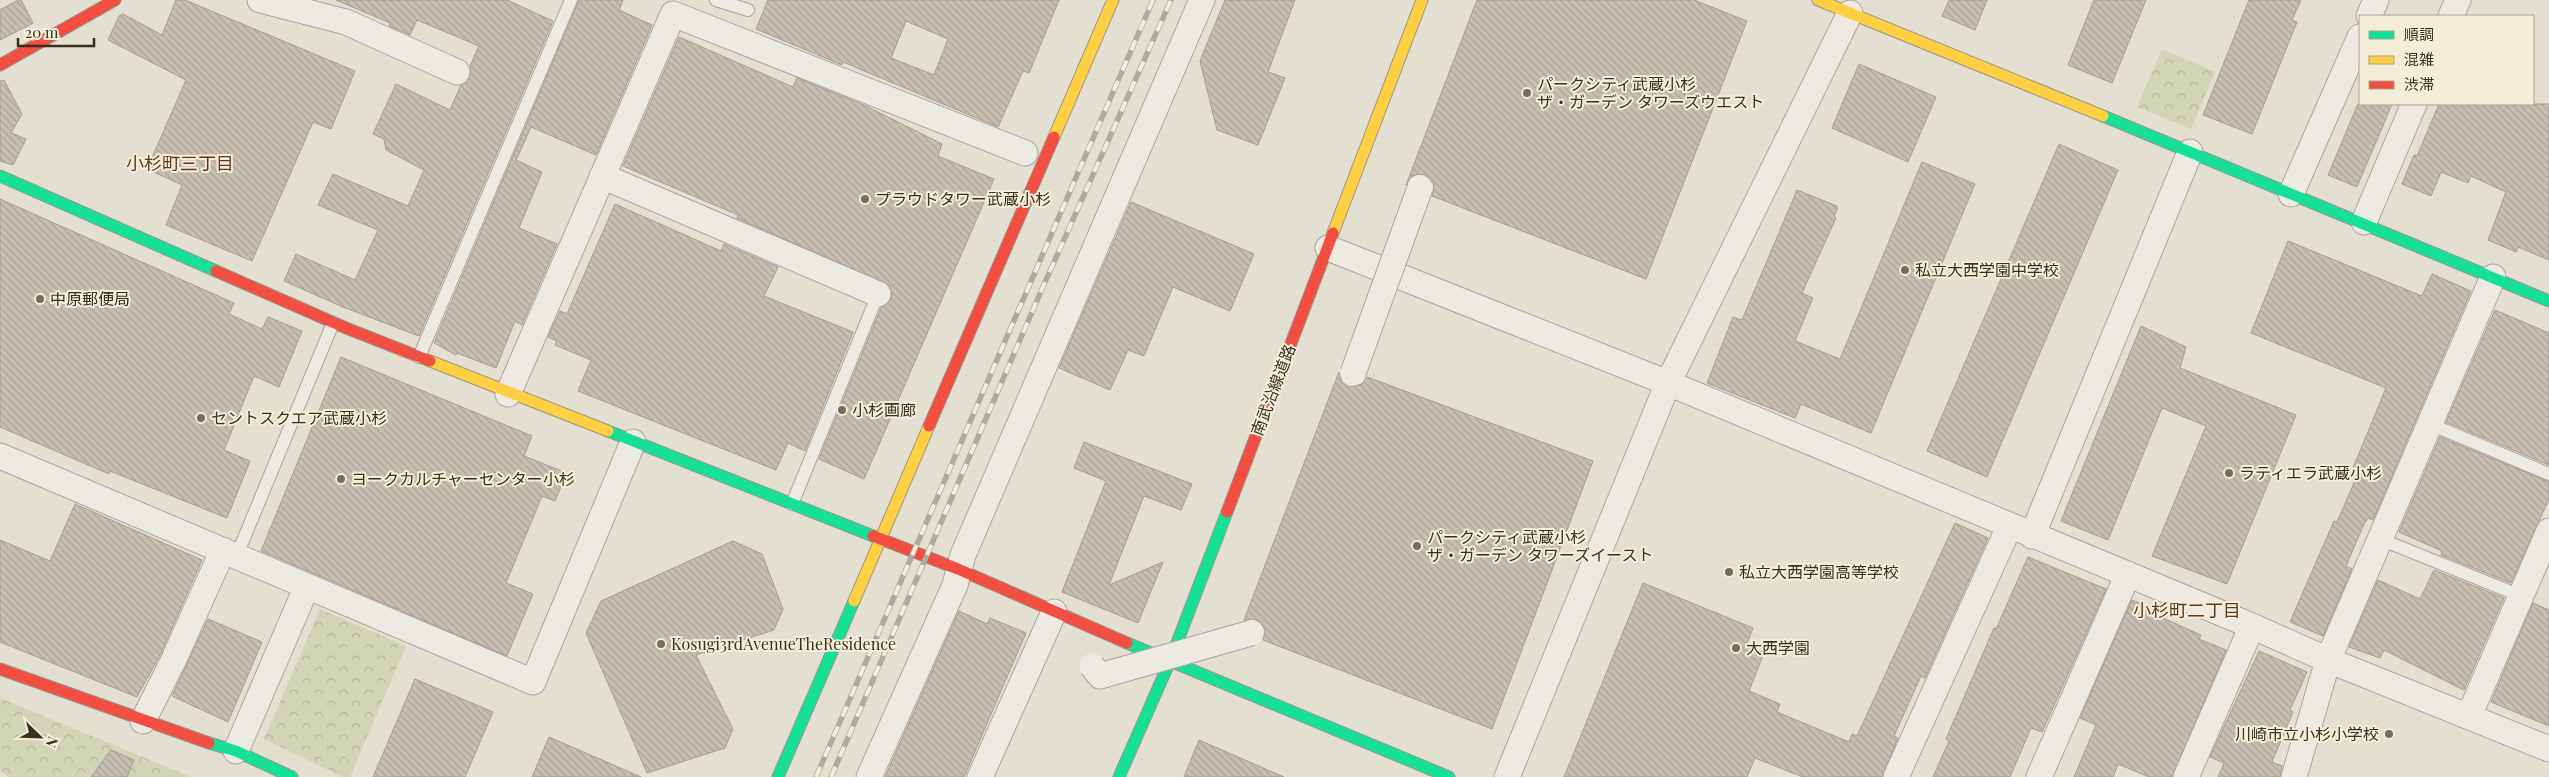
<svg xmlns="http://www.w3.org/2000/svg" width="2549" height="777" viewBox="0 0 2549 777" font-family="'Playfair Display','Noto Sans JP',serif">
	<defs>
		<pattern id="park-crowns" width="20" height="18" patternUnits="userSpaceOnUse" patternTransform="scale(1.25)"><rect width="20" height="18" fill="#d1d4b5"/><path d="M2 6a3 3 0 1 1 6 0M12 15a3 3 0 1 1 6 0" fill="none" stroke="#b4b69b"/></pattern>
		<pattern id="building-back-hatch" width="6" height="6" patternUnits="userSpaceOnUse" patternTransform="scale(1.25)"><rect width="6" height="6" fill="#c8bfb2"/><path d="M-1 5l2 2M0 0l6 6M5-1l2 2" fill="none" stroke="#ada499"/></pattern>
	</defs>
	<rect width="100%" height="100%" fill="#e4e0d1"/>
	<path fill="url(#park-crowns)" d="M 2162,49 L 2215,72 L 2191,129 L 2137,107 Z
		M 320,609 L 406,646 L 350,777 L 343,777 L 264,739 Z
		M 0,698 L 191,777 L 8,777 L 0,770 Z"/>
	<path fill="url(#building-back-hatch)" stroke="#a59c90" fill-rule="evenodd" d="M 18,0 L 21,0 L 33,23 L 0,40 L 0,10 Z
		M 176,0 L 185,0 L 355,71 L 331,129 L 313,122 L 252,261 L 166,225 L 182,185 L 147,169 L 186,80 L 108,40 L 119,16 L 123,14 L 162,35 Z
		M 336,0 L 507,0 L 553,21 L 419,336 L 343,307 L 284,281 L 296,254 L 355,280 L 378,230 L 318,205 L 333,174 L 408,206 L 424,170 L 386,150 L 384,139 L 373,134 L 396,84 L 450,110 L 461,85 L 470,77 L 470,66 L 479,46 L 417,20 L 410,35 L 389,26 L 390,23 Z
		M 579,0 L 623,0 L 619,10 L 652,25 L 596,155 L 531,127 L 516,160 L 542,172 L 519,228 L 557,244 L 522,325 L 515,321 L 496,368 L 457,353 L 456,355 L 434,343 Z
		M 768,0 L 1059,0 L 1029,73 L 1023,71 L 998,127 L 843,62 L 842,65 L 756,29 ZM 906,21 L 948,39 L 934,75 L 891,58 Z
		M 1225,0 L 1295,0 L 1268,72 L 1285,78 L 1258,145 L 1217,130 L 1200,61 Z
		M 1477,0 L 1694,0 L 1747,21 L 1646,279 L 1432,196 L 1434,185 L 1425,175 L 1418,174 L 1411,177 L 1406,185 Z
		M 1949,0 L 1987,0 L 1975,30 L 1942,16 Z
		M 2094,0 L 2146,0 L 2112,83 L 2068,65 Z
		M 2249,0 L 2301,0 L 2292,20 L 2297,22 L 2252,134 L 2203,115 Z
		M 679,37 L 793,87 L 797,78 L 866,106 L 942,144 L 938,156 L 994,179 L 864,479 L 819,459 L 881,308 L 891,299 L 892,292 L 889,285 L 737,218 L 738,215 L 623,166 Z
		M 1859,64 L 1936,97 L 1908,162 L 1832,128 Z
		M 4,80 L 22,114 L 11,133 L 26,139 L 13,165 L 0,161 L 0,81 Z
		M 2358,104 L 2392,104 L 2357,187 L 2328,175 Z
		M 2439,104 L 2549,104 L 2549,260 L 2518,247 L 2516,252 L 2488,240 L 2506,192 L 2471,176 L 2468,183 L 2441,172 L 2431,196 L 2402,184 L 2414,155 L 2417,156 Z
		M 2059,144 L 2118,170 L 1987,477 L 1927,451 Z
		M 1922,162 L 1975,184 L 1871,433 L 1801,404 L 1795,418 L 1707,383 L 1733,317 L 1742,320 L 1797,190 L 1837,206 L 1837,209 L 1834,216 L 1836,218 L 1802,293 L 1813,298 L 1795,341 L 1840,359 Z
		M 0,199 L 234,303 L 229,314 L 262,329 L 268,317 L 302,331 L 279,387 L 254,376 L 224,450 L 250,461 L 227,518 L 110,471 L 109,474 L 0,427 Z
		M 1131,202 L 1254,254 L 1230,311 L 1173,287 L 1144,356 L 1128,350 L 1110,390 L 1059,368 Z
		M 615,204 L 721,251 L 724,244 L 778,267 L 764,296 L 853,332 L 805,451 L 788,443 L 776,470 L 578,391 L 591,360 L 555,345 L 557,341 L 548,337 L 560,311 L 567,314 Z
		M 2288,241 L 2422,296 L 2432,274 L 2471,291 L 2373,520 L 2368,518 L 2364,524 L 2346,566 L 2352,569 L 2323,636 L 2290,622 L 2334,521 L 2337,522 L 2357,476 L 2351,473 L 2386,388 L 2251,333 Z
		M 2495,310 L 2549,333 L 2549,465 L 2446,422 Z
		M 2141,326 L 2186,347 L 2180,368 L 2296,415 L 2227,584 L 2152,556 L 2206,426 L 2162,408 L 2108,540 L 2061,521 Z
		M 341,357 L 532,436 L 524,456 L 564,472 L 563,475 L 565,477 L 555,501 L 542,496 L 506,583 L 533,594 L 507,656 L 261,551 Z
		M 1339,372 L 1342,382 L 1349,387 L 1362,384 L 1367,377 L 1593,461 L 1492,729 L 1263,640 L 1265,630 L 1261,623 L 1254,619 L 1244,620 Z
		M 2440,437 L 2549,482 L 2549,499 L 2511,583 L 2441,555 L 2442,551 L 2399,532 Z
		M 1084,442 L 1192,484 L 1181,510 L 1144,496 L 1109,585 L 1163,562 L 1138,623 L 1062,592 L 1106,481 L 1074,468 Z
		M 75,504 L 202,560 L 161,653 L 137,697 L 0,642 L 0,540 L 50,561 Z
		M 1955,523 L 1988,538 L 1925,678 L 1921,676 L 1894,736 L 1898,738 L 1882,777 L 1803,777 L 1755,758 L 1747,777 L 1564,777 L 1643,583 L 1753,628 L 1746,646 L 1764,653 L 1749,691 L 1780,704 L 1777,712 L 1849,742 L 1852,734 L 1857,736 Z
		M 733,541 L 762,554 L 783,609 L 774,630 L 696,655 L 733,729 L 725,748 L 647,773 L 586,633 L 601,601 Z
		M 2028,557 L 2106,589 L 2042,732 L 2031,728 L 2010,777 L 1933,777 L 1949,741 L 1946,739 L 1994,628 L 1996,629 Z
		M 2434,570 L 2504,598 L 2464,690 L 2384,650 L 2380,658 L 2349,647 L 2378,580 L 2420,599 Z
		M 2132,600 L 2156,610 L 2154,614 L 2201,635 L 2199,639 L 2226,650 L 2172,777 L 2149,777 L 2118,764 L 2113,777 L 2074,777 L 2096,725 L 2080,718 Z
		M 2533,603 L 2549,610 L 2549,726 L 2491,702 Z
		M 959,611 L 987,624 L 990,618 L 1026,633 L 964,777 L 885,777 Z
		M 208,619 L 262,642 L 228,722 L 172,696 Z
		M 2259,651 L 2307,672 L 2290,710 L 2293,712 L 2272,762 L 2282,766 L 2280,777 L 2218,777 L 2224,763 L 2210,757 Z
		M 415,679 L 493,712 L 465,777 L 373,777 Z
		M 549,737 L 641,777 L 532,777 Z
		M 1199,740 L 1284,777 L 1184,777 Z
		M 111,750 L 134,760 L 127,777 L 91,777 Z"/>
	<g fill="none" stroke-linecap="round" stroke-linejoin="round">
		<g stroke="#aaa599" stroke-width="14">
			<path id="lane" d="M 716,0 L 748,10
				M 419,357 L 571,0
				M 2430,424 L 2549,474
				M 792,504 L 878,294
				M 2380,539 L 2521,596
				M 237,555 L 333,323"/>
		</g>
		<g stroke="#aaa599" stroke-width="27">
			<path id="street" d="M 260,0 L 346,22 L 457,72
				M 2369,16 L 2376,0
				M 2451,16 L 2458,0
				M 602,176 L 878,294
				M 2291,194 L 2360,37
				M 2364,222 L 2414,104
				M 1328,248 L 1668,383 L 2252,626 L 2328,660 L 2549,749
				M 508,394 L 673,14 L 1025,153
				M 0,456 L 533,682 L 633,442
				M 2032,536 L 2190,152
				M 2469,716 L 2549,531
				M 143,721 L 174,659 L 223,550
				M 236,751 L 307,586
				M 869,777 L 955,585 L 963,555 L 1202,0
				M 980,777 L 1054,612
				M 1507,777 L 1668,383 L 1850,13
				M 1896,777 L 2009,527
				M 2039,777 L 2128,574
				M 2186,777 L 2252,626
				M 2294,777 L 2328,660 L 2493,277"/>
		</g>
		<g stroke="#99958a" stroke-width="13">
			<path id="fast" d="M 2103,116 L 2549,301
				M 0,176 L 216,271
				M 608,431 L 873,536
				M 1127,643 L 1449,777
				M 209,743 L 236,751 L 292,777
				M 778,777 L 854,601
				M 1119,777 L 1170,661 L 1227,512"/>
		</g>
		<g stroke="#99958a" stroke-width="13">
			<path id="slow" d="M 1818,0 L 2103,116
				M 1054,137 L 1113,0
				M 1333,233 L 1422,0
				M 430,361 L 608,431
				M 854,601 L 929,426"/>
		</g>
		<g stroke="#99958a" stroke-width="13">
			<path id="jam" d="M 0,65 L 115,0
				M 216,271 L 346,328 L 430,361
				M 929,426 L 1054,137
				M 1227,512 L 1333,233
				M 873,536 L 958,569 L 1127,643
				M 0,669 L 209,743"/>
		</g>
		<use href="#lane" stroke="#eceae2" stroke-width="12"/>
		<use href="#street" stroke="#eceae2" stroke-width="25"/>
		<use href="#fast" stroke="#16e098" stroke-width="11"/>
		<use href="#slow" stroke="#ffcf43" stroke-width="11"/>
		<use href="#jam" stroke="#f24e42" stroke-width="11"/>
		<g stroke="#adaaa1" stroke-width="5.5">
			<path id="rail" d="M 816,777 L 1153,0
				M 831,777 L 1042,289 L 1171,0"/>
		</g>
		<use href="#rail" stroke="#f4eed8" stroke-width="4" stroke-dasharray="11" stroke-linecap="butt"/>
		<g stroke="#aaa599" stroke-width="27" stroke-linecap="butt">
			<path id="street-bridge" d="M 1353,373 L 1420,188
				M 1092,666 L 1100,676 L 1251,633"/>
		</g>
		<use href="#street-bridge" stroke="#eceae2" stroke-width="25"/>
	</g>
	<g fill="#756d5f" stroke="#f4eed8" stroke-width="2">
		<circle cx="1527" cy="93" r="5"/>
		<circle cx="865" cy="199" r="5"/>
		<circle cx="1905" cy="270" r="5"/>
		<circle cx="40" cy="299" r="5"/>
		<circle cx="842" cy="410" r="5"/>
		<circle cx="201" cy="418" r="5"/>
		<circle cx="2229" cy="473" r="5"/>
		<circle cx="341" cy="479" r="5"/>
		<circle cx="1417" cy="546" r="5"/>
		<circle cx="1729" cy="572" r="5"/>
		<circle cx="661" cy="644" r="5"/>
		<circle cx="1736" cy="648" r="5"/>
		<circle cx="2389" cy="734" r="5"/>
	</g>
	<g text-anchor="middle" stroke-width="4" stroke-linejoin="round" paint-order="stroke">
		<g font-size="16" fill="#392f21" stroke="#f4eed8" text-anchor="start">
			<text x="1537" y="90">パークシティ武蔵小杉<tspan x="1537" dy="18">ザ・ガーデン タワーズウエスト</tspan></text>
			<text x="875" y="205">プラウドタワー武蔵小杉</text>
			<text x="1915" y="276">私立大西学園中学校</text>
			<text x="50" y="305">中原郵便局</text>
			<text x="852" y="416">小杉画廊</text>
			<text x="211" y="424">セントスクエア武蔵小杉</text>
			<text x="2239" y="479">ラティエラ武蔵小杉</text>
			<text x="351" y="485">ヨークカルチャーセンター小杉</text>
			<text x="1427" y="543">パークシティ武蔵小杉<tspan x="1427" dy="18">ザ・ガーデン タワーズイースト</tspan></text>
			<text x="1739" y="578">私立大西学園高等学校</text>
			<text x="671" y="650">Kosugi3rdAvenueTheResidence</text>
			<text x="1746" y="654">大西学園</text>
			<text x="2379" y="740" text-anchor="end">川崎市立小杉小学校</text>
		</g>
		<g font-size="16" fill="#392f21" stroke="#f4eed8">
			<text transform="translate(1273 390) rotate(-69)" y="6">南武沿線道路</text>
		</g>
		<g font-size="18" fill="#633624" stroke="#f4eed8">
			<text x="180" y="170">小杉町三丁目</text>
			<text x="2187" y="617">小杉町二丁目</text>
		</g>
	</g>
	<rect x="2359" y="15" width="175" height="90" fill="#f4eed8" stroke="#a9a28f"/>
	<rect x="2369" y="31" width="25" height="8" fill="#16e098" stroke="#a9a28f"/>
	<text x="2404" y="40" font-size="15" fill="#392f21">順調</text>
	<rect x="2369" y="56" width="25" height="8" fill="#ffcf43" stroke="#a9a28f"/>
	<text x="2404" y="65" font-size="15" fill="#392f21">混雑</text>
	<rect x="2369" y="81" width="25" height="8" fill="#f24e42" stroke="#a9a28f"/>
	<text x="2404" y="90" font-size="15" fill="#392f21">渋滞</text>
	<g transform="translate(40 737) rotate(113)" stroke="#f4eed8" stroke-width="4" paint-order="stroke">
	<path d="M0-4L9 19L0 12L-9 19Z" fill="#392f21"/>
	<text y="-8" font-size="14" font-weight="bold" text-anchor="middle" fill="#392f21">N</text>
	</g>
	<path d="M18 38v8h76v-8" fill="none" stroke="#392f21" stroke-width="2.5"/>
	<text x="25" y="38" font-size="15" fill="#392f21" stroke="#f4eed8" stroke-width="4" paint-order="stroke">20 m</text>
</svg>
